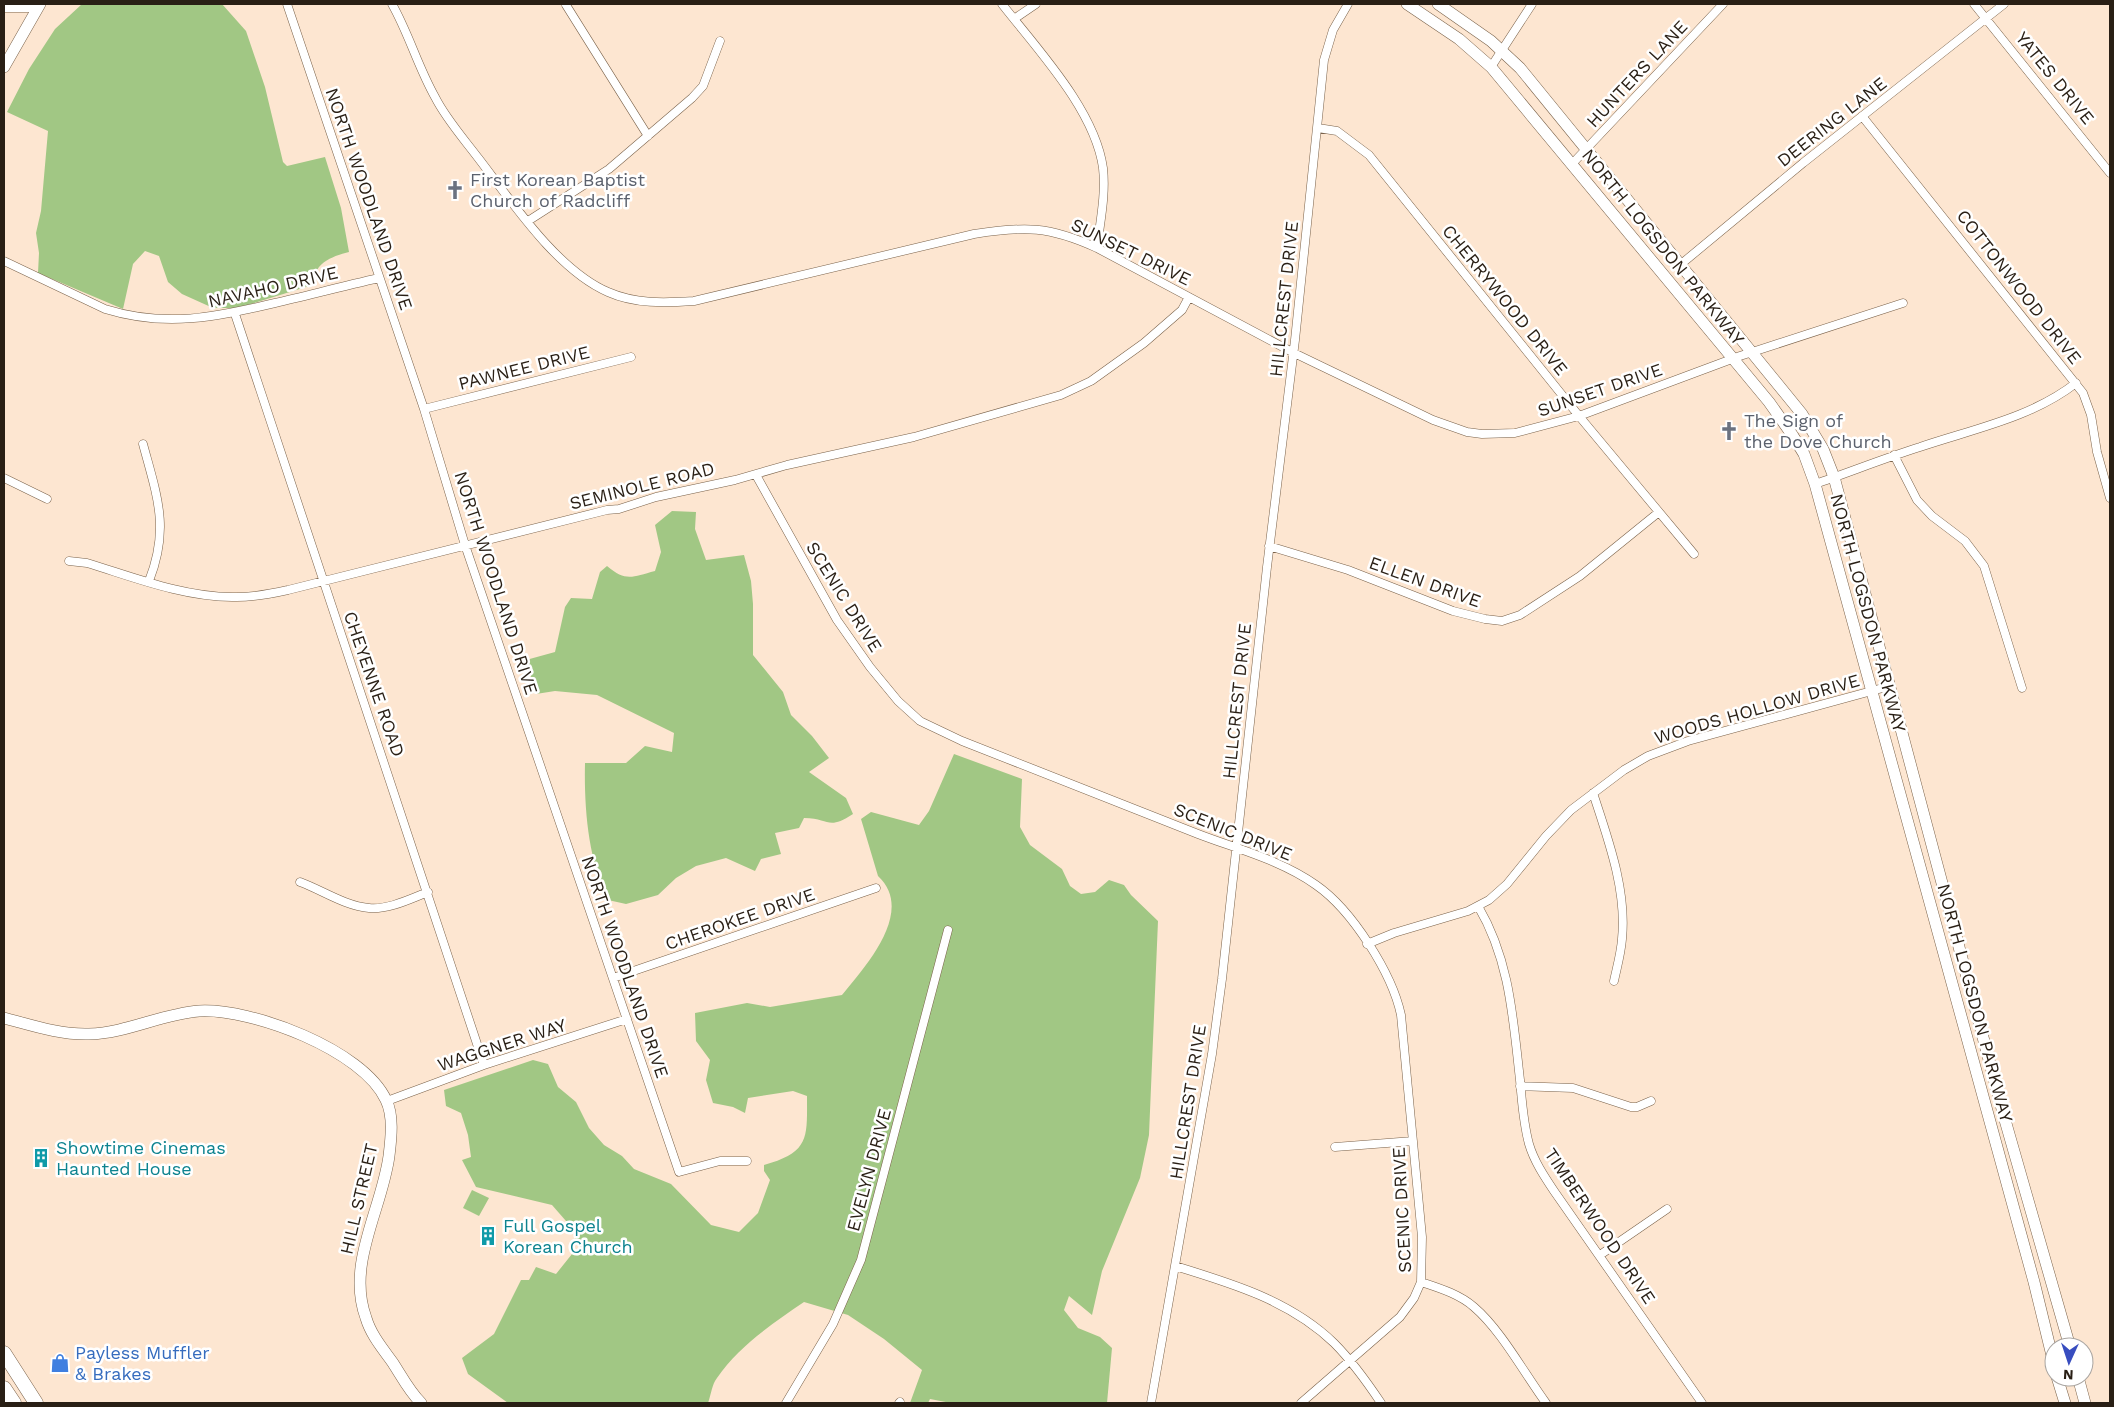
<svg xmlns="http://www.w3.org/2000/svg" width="2114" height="1407" viewBox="0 0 2114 1407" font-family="'Work Sans',sans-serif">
	<rect width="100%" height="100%" fill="#fde6d1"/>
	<path fill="#a1c784" d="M 82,4 L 222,4 L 246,31 L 265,87 L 283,162 L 287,166 L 325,157 L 341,208 L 349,252 C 338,255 327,258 319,267 C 313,276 317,279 306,287 L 238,308 L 213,308 L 182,294 L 168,282 L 159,256 L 145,251 L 133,264 L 123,309 L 38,273 L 39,253 L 36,233 L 41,211 L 48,131 L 7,112 L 29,69 L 55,29 Z
		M 672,511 L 696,512 L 695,529 L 706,560 L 744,555 L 751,581 L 753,604 L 753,655 L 783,692 L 791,715 L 812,736 L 829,758 L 809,772 L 846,798 L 853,814 C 827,831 830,818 804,818 L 799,828 L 775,833 L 781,854 L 761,859 L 755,871 L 726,858 L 696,866 L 676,878 L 658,895 L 626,904 L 608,900 C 588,859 584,808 585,763 L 626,763 L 645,746 L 672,752 L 674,733 L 597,695 L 555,691 L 536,694 L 526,660 L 555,652 L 565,607 L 571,598 L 592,599 L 600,572 L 607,566 C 626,582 632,577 655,571 L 661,552 L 655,525 Z
		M 954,754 L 1022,779 L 1020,827 L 1030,845 L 1062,869 L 1070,886 L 1081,894 L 1095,892 L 1109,880 L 1124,885 L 1131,895 L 1158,921 L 1149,1135 L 1140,1178 L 1102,1271 L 1092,1315 L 1069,1296 L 1064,1310 L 1078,1328 L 1100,1337 L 1112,1348 L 1107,1403 L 951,1403 L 930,1399 L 928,1403 L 910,1403 L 922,1370 L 884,1339 L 848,1315 L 804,1302 C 773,1323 738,1347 717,1378 C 712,1384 711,1395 708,1403 L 508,1403 L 468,1374 L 462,1358 L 494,1334 L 521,1280 L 529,1280 L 536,1267 L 556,1274 L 572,1254 L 585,1254 L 576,1243 L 573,1229 L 552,1205 L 476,1187 L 462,1160 L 471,1157 L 468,1135 L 461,1113 L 446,1106 L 444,1090 L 533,1060 L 548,1064 L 558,1087 L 576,1102 L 589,1128 L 604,1145 L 622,1156 L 634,1169 L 671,1184 L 711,1225 L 739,1232 L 758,1213 L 770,1180 L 764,1171 L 764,1165 C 810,1152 807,1138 807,1096 L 793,1091 L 748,1098 L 745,1113 L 733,1107 L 713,1103 L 706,1080 L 710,1060 L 696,1041 L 695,1013 L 747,1003 L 770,1007 L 842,995 C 865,967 916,911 878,876 L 861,819 L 871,812 L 919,825 L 929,811 Z
		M 472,1190 L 489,1198 L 479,1216 L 463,1208 Z"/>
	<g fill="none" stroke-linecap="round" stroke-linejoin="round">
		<g stroke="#7a624a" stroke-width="9">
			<path id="street" d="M 287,4 L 424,409 L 465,545 L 679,1172 L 720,1161 L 747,1161
				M 392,4 C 409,34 418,67 435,97 C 446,119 464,139 479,159 C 512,202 557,270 608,292 C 635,304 664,303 694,301 L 974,234 C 1025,226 1049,226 1097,248 L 1294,353 L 1433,420 L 1467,432 L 1482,434 L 1515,433 L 1579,416 L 1740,356 L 1903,303
				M 1002,4 C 1037,49 1095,110 1103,168 C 1106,195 1100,222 1097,248
				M 1974,4 L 2110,173
				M 566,5 L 648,136
				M 4,8 L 38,8
				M 1014,19 L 1036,4
				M 1491,67 L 1532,4
				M 1862,116 L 2083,393 L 2091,415 L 2097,452 L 2110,498
				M 1318,128 L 1337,131 L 1369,155 L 1579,416 L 1694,554
				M 1572,164 L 1723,4
				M 528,221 L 609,169 L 692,98 L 703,86 L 720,41
				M 4,261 L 105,309 C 166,328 215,317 275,303 C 309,295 344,286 379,278
				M 1680,265 L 1803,163 L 2004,4
				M 235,314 L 484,1065
				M 424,409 L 631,357
				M 143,444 C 157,496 170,528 149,581
				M 1894,455 L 1917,500 L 1932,516 L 1965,541 L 1984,566 L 2022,688
				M 756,475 L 837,620 L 870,667 L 898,701 L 920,721 L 962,741 C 1040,772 1119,803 1198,834 C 1237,849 1281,860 1316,885 C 1352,910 1392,973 1401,1015 L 1422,1237 L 1421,1282 L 1414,1298 L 1400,1317 L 1301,1403
				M 4,478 L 47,499
				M 1815,484 C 1850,472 1885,458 1920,447 C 1973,429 2031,418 2076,383
				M 1269,546 L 1348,570 L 1453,611 L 1485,619 L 1502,621 L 1520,615 L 1580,576 L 1659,512
				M 69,561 L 87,563 C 133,577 183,597 232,597 C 251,598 270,594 288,590 L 607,510 L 619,509 L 656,497 L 735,480 L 787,465 L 914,437 L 1061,395 L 1091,381 L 1144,343 L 1182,310 L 1189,297
				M 1593,793 C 1608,839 1627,890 1622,939 C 1621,953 1617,967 1614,981
				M 300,882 C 322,890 345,906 369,908 C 388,910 410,899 428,892
				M 1478,906 C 1510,960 1513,1019 1520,1080 C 1522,1101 1523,1122 1529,1144 C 1534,1161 1544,1176 1554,1191 L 1702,1403
				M 1367,944 L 1394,933 L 1468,911 L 1489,900 L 1507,884 L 1546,836 L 1571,810 L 1624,770 L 1648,756 L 1688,741 L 1890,686
				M 613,978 L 876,888
				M 1520,1086 L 1573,1088 L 1631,1107 L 1637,1107 L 1651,1101
				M 387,1101 L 484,1065 L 627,1019
				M 1335,1147 L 1413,1141
				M 1600,1255 L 1667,1209
				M 1175,1266 C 1231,1283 1291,1301 1334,1343 C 1352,1361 1367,1382 1381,1403
				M 1421,1282 C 1439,1288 1459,1294 1474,1307 C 1501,1330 1524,1373 1546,1403
				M 786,1403 L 833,1324 L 861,1260 L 948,930
				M 899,1403 L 900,1402
				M 1151,1403 L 1212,1054 L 1222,979 L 1267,567 L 1295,340 L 1324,60 L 1333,30 L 1348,4"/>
		</g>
		<g stroke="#7a624a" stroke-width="12">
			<path id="secondary" d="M 1407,4 L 1459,39 L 1491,67 L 1769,402 L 1793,436 L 1804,454 L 1815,484 L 2034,1282 L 2054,1364
				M 1438,4 L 1491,41 L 1520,68 L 1802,414 L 1823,449 L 1834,477 L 2005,1120 L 2070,1347
				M 4,67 L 40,4
				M 4,1018 C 31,1025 60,1035 89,1034 C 127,1033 161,1014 199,1011 C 252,1008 363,1050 386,1100 C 394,1116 391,1139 389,1156 C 382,1209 346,1264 366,1318 C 371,1335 383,1349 393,1363 C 402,1377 409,1391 421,1403
				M 2057,1377 L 2065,1403
				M 2078,1377 L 2085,1403"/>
		</g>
		<g stroke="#7a624a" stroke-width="15">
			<path id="highway" d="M 4,1353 L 36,1403
				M 4,1388 L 14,1403"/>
		</g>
		<use href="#street" stroke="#fff" stroke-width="8"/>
		<use href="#secondary" stroke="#fff" stroke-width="11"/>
		<use href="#highway" stroke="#fff" stroke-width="14"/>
	</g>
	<defs>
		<g id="church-bare" transform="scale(1.5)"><path d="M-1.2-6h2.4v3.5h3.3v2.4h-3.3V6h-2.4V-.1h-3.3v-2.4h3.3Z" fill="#6b7280" stroke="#fff" stroke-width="2.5" paint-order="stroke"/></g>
		<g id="building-bare" transform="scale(1.5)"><path d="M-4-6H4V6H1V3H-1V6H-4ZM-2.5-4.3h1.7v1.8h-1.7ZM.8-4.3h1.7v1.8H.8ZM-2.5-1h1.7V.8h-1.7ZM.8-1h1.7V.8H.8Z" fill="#0f9aa8" stroke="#fff" stroke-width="2.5" paint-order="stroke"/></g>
		<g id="shop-bare" transform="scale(1.5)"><path d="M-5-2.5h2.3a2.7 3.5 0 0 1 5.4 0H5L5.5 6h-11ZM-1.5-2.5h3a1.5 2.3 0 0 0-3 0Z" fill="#3f7fe0" stroke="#fff" stroke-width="2.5" paint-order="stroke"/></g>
	</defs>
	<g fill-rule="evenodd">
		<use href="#church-bare" x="455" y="190"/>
		<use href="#church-bare" x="1729" y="431"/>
		<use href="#building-bare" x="41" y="1158"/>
		<use href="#building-bare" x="488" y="1236"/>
		<use href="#shop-bare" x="60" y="1363"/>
	</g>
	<g text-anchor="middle" stroke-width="5" stroke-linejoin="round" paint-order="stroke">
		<g font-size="18" fill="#291f15" stroke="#fff">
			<text transform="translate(1637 74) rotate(-47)" y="6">HUNTERS LANE</text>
			<text transform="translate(2055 78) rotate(51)" y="6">YATES DRIVE</text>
			<text transform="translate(1832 122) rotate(-38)" y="6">DEERING LANE</text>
			<text transform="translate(369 199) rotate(71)" y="6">NORTH WOODLAND DRIVE</text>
			<text transform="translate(1663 247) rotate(51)" y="6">NORTH LOGSDON PARKWAY</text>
			<text transform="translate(1131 252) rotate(26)" y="6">SUNSET DRIVE</text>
			<text transform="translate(273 287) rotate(-13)" y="6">NAVAHO DRIVE</text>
			<text transform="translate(2019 287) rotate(52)" y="6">COTTONWOOD DRIVE</text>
			<text transform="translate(1284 299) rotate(-84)" y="6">HILLCREST DRIVE</text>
			<text transform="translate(1505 300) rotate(51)" y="6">CHERRYWOOD DRIVE</text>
			<text transform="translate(524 368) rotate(-14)" y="6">PAWNEE DRIVE</text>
			<text transform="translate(1600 390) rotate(-19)" y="6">SUNSET DRIVE</text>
			<text transform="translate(642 486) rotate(-14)" y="6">SEMINOLE ROAD</text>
			<text transform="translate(1425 582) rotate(20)" y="6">ELLEN DRIVE</text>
			<text transform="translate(496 583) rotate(72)" y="6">NORTH WOODLAND DRIVE</text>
			<text transform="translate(844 597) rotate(58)" y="6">SCENIC DRIVE</text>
			<text transform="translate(1868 613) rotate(75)" y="6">NORTH LOGSDON PARKWAY</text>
			<text transform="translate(374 684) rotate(71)" y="6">CHEYENNE ROAD</text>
			<text transform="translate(1237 701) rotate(-84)" y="6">HILLCREST DRIVE</text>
			<text transform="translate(1757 709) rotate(-16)" y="6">WOODS HOLLOW DRIVE</text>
			<text transform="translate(1233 832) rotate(22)" y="6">SCENIC DRIVE</text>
			<text transform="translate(740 919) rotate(-19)" y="6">CHEROKEE DRIVE</text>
			<text transform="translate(625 967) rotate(71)" y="6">NORTH WOODLAND DRIVE</text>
			<text transform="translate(1975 1003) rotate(75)" y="6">NORTH LOGSDON PARKWAY</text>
			<text transform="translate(502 1045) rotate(-18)" y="6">WAGGNER WAY</text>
			<text transform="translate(1188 1102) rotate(-81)" y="6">HILLCREST DRIVE</text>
			<text transform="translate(869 1170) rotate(-75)" y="6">EVELYN DRIVE</text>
			<text transform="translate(359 1199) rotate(-77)" y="6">HILL STREET</text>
			<text transform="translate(1402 1210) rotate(-93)" y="6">SCENIC DRIVE</text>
			<text transform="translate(1600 1226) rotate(56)" y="6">TIMBERWOOD DRIVE</text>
		</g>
		<g font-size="18" fill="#5b616d" stroke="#fff" text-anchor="start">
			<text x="470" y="186">First Korean Baptist<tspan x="470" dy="21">Church of Radcliff</tspan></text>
			<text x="1744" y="427">The Sign of<tspan x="1744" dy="21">the Dove Church</tspan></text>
		</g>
		<g font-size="18" fill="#0d838f" stroke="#fff" text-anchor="start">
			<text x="56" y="1154">Showtime Cinemas<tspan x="56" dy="21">Haunted House</tspan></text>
			<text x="503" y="1232">Full Gospel<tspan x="503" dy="21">Korean Church</tspan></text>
		</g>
		<g font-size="18" fill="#366cbe" stroke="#fff" text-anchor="start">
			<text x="75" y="1359">Payless Muffler<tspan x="75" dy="21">&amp; Brakes</tspan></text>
		</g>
	</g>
	<rect width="2114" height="1407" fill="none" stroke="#291f15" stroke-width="10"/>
	<g transform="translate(2069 1362) rotate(183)"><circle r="24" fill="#ffffff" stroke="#a9a5a1"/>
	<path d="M0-4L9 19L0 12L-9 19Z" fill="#384dbf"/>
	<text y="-8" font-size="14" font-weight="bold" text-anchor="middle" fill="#291f15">N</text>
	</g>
</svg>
